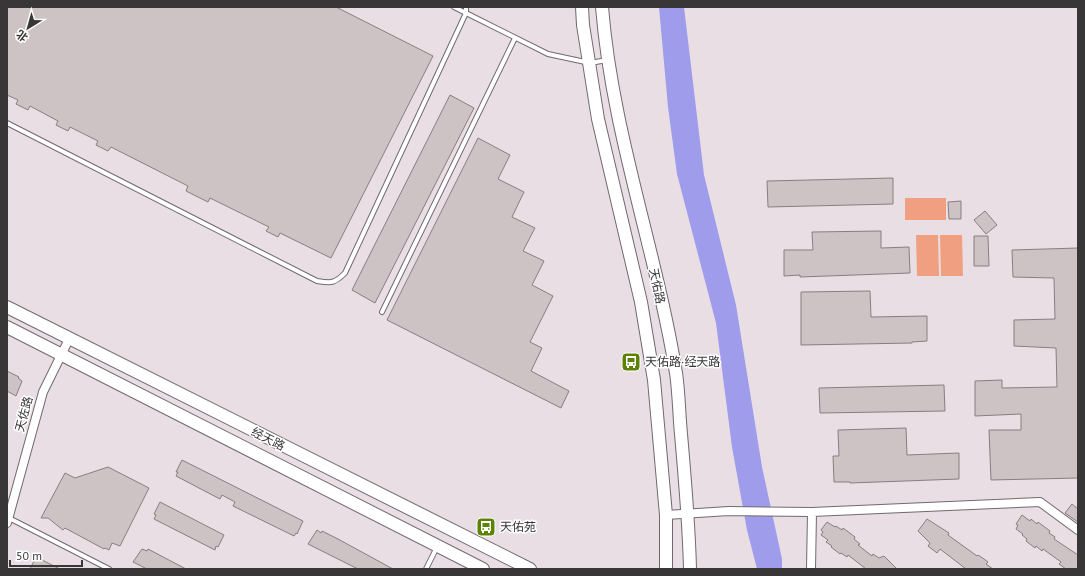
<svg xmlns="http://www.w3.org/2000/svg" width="1085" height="576" viewBox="0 0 1085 576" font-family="'PT Sans','Noto Sans SC',sans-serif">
	<rect width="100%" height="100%" fill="#e8dee4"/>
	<path fill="#f19f81" d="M 905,198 L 946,198 L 946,220 L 905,220 Z
		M 916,235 L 938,235 L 939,276 L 917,276 Z
		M 940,235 L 962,235 L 963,276 L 941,276 Z"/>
	<path fill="#9f9ceb" d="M 659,7 L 684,7 L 704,175 L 736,305 L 762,467 L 782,559 L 782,569 L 757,569 L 747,530 L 732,447 L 716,323 L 677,174 L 668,107 Z"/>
	<path fill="#cec3c4" stroke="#897e7f" d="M 7,7 L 336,7 L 433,56 L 331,258 L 280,233 L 278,237 L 266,231 L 269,227 L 210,198 L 208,202 L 186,191 L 188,186 L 111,147 L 108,151 L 96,145 L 98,141 L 70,127 L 68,131 L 56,125 L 58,121 L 30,106 L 28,110 L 16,104 L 18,100 L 7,95 Z
		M 450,95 L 474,108 L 375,303 L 352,290 Z
		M 478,138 L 510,155 L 498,179 L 524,192 L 512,217 L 535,228 L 523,251 L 544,261 L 532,285 L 553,296 L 530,342 L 542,348 L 531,371 L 569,391 L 561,408 L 387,320 Z
		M 893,178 L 893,204 L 768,207 L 767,181 Z
		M 961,201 L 961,219 L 949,219 L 948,202 Z
		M 985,211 L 997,225 L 986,234 L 974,220 Z
		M 881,231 L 881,248 L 909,247 L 910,273 L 800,277 L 800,275 L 784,276 L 784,250 L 813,250 L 812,232 Z
		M 974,236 L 988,236 L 989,266 L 974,266 Z
		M 1078,248 L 1078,478 L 991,480 L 989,430 L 1021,430 L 1021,414 L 975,416 L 975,381 L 1002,380 L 1002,388 L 1057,387 L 1056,348 L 1014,346 L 1014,320 L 1055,319 L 1054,278 L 1013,277 L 1012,250 Z
		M 870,291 L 871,317 L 927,316 L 927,341 L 912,342 L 912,343 L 801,345 L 801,292 Z
		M 7,371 L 19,377 L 18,378 L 22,381 L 16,396 L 7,391 Z
		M 944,385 L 945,411 L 820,413 L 819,388 Z
		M 906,428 L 907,455 L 959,453 L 959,479 L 850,483 L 850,482 L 834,482 L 833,456 L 839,456 L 838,430 Z
		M 182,460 L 303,521 L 297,534 L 296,533 L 294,536 L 233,506 L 235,502 L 222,495 L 220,499 L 176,476 L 178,472 L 176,472 Z
		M 108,467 L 149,488 L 120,546 L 112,543 L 109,550 L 105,548 L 104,549 L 65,528 L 63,530 L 48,518 L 41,518 L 65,473 L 75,478 Z
		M 160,502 L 224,535 L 218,547 L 216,546 L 215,550 L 154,519 L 156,515 L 154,514 Z
		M 1072,504 L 1078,509 L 1078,522 L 1065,513 Z
		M 1022,515 L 1030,521 L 1031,519 L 1037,524 L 1038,522 L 1050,531 L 1049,533 L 1055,537 L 1054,539 L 1078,555 L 1078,569 L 1066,569 L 1059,564 L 1061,562 L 1043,549 L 1042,551 L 1036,546 L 1035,548 L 1026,541 L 1027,539 L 1022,535 L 1023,534 L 1016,529 L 1018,525 L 1016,524 Z
		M 927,519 L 949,533 L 948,535 L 977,556 L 978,555 L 984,559 L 988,562 L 986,564 L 993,569 L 966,569 L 940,549 L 937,553 L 928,546 L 930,543 L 918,531 Z
		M 827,522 L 835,527 L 836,526 L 842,530 L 843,528 L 855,537 L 854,539 L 860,544 L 858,545 L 872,556 L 873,554 L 879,558 L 884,556 L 897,569 L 866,569 L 848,555 L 847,557 L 841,553 L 840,554 L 831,547 L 832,546 L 826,542 L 828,540 L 821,535 L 823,532 L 821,530 Z
		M 317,530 L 321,533 L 322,531 L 338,539 L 393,569 L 358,569 L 308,544 Z
		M 142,549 L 147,551 L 148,549 L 186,569 L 147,569 L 133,562 Z
		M 36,557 L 60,569 L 30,569 Z"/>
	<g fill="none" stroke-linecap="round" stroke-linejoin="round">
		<g stroke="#71696e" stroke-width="6">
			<path id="lane" d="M 454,7 L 548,54 L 590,63 L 607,60
				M 7,123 L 317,281 C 331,283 334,284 345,273 L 466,13 L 466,7
				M 382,312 L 515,38
				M 7,517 L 109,569
				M 426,569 L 437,547"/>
		</g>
		<g stroke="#71696e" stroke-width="10">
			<path id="street" d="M 666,515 L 729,511 L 812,512 L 1040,502 L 1078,530
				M 7,523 L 43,392 L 69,339
				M 811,569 L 812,512"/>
		</g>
		<g stroke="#71696e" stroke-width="14">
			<path id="secondary" d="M 582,7 L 583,25 L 598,119 L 641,302 L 654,380 L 666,515 L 666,569
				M 602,7 C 612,132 656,250 676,373 C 679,393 679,414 681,434 C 685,479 689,524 690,569
				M 7,307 L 530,569
				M 7,327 L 483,569"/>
		</g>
		<use href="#lane" stroke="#fff" stroke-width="4"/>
		<use href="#street" stroke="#fff" stroke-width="8"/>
		<use href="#secondary" stroke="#fff" stroke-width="12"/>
	</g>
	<defs>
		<g id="bus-square" transform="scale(1)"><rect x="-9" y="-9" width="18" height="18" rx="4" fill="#5d8303" stroke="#fff"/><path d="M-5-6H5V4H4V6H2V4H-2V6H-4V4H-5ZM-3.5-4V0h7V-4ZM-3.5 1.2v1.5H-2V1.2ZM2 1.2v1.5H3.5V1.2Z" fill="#fff"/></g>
	</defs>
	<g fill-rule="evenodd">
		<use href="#bus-square" x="631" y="362"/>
		<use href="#bus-square" x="486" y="527"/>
	</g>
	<g text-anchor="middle" stroke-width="3" stroke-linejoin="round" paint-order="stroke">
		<g font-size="12" fill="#393638" stroke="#fff">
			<text transform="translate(657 286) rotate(78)" y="4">天佑路</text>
			<text transform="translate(24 414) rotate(-75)" y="4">天佐路</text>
			<text transform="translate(268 439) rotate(27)" y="4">经天路</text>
		</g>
		<g font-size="12" fill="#393638" stroke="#fff" text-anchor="start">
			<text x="645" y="366">天佑路·经天路</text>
			<text x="500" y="531">天佑苑</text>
		</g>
	</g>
	<rect width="1085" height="576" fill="none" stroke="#393638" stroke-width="16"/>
	<g transform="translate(28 28) rotate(217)" stroke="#ffffff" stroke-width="3" paint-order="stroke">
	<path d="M0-3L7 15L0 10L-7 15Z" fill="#393638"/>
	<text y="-6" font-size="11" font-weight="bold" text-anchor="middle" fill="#393638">北</text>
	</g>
	<path d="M10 560v6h72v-6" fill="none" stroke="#393638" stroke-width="2"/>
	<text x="16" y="560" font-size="12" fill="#393638" stroke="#ffffff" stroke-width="3" paint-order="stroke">50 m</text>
</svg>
